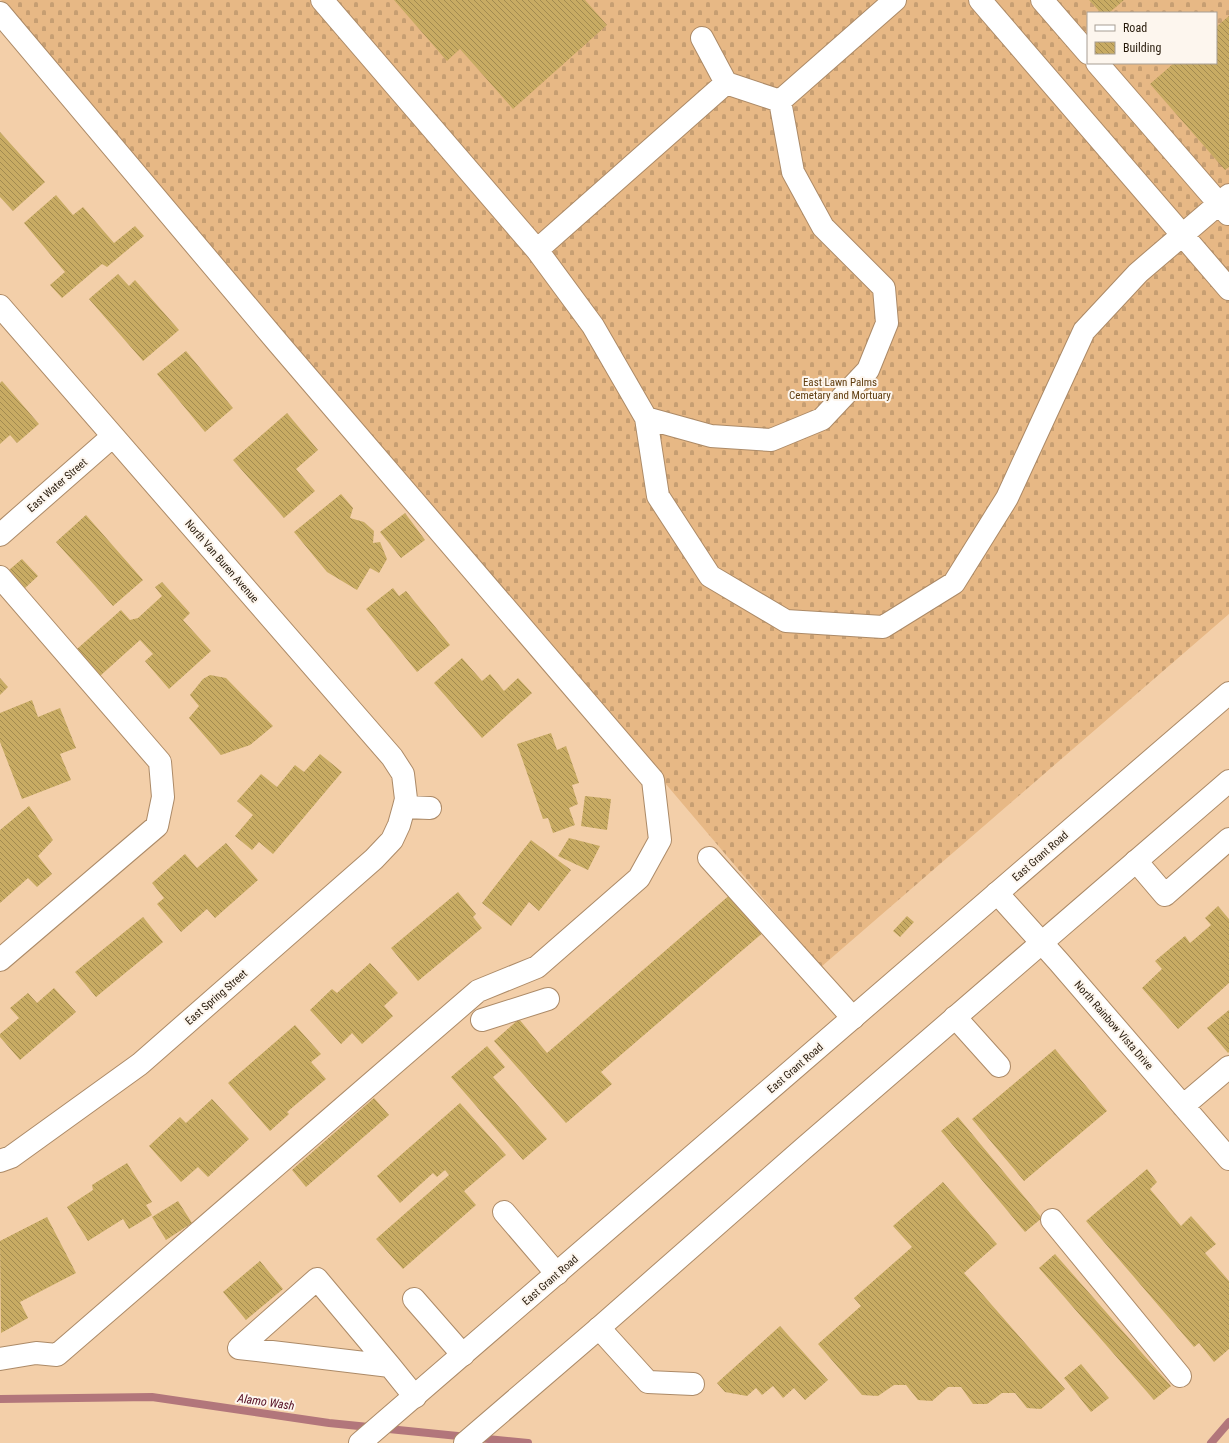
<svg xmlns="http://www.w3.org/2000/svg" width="1229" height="1443" viewBox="0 0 1229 1443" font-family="'Roboto Condensed',sans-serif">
	<defs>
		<pattern id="cemetery-stones" width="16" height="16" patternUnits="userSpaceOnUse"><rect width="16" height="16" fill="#e7b885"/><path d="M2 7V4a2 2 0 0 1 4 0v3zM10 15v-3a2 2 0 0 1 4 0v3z" fill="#c69e72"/></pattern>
		<pattern id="building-back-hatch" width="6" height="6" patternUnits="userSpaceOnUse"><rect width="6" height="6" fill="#c8ab63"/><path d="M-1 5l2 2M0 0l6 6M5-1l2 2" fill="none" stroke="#a28a50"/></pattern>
	</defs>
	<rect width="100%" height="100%" fill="#f3cfa9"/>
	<path fill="url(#cemetery-stones)" fill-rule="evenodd" d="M 1,0 L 1229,0 L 1229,614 L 821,967 ZM 1088,13 L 1216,13 L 1216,63 L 1088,63 Z"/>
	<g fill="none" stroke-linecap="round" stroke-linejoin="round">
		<path stroke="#b2767b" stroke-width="8" d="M 0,1399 L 152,1397 L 329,1423 L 528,1443
			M 1211,1443 L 1229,1422"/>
	</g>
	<path fill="url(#building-back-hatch)" d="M 394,0 L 585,0 L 607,25 L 513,109 L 460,49 L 447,61 Z
		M 1089,0 L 1124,0 L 1109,13 L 1101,13 Z
		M 1229,16 L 1229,167 L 1225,170 L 1150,84 L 1174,63 L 1216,63 L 1216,27 Z
		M 0,132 L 45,182 L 13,211 L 0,197 Z
		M 56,195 L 73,215 L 83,207 L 114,243 L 135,226 L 144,236 L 107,267 L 102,264 L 62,298 L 50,285 L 65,272 L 24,223 Z
		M 118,274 L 129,286 L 135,280 L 179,330 L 143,361 L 89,299 Z
		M 186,351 L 233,408 L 205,432 L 157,374 Z
		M 2,381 L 39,424 L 17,443 L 10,435 L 0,444 L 0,383 Z
		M 287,413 L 318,450 L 296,469 L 315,491 L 284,518 L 233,460 Z
		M 341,494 L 353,508 L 350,518 L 364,522 L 374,531 L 373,543 L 380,542 L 387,559 L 379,573 L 370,568 L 357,590 L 327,572 L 294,532 Z
		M 405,513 L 425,540 L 401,558 L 380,532 Z
		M 86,515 L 143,580 L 113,606 L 56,542 Z
		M 22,559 L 38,576 L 25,588 L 9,570 Z
		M 162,582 L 190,613 L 183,620 L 211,651 L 169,689 L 145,661 L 153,654 L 140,640 L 100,676 L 77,649 L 121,610 L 130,620 L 138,618 L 162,596 L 155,587 Z
		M 393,588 L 399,596 L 406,591 L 450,645 L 417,672 L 366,609 Z
		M 462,658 L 482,681 L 490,674 L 504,691 L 518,678 L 532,693 L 482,738 L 434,683 Z
		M 210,675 L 226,678 L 273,726 L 250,745 L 221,755 L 189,718 L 199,706 L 190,695 L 203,679 Z
		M 0,678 L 8,687 L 0,695 Z
		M 32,700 L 38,717 L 60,708 L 76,748 L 60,754 L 71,780 L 22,799 L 0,742 L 0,713 Z
		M 551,733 L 557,750 L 566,746 L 579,783 L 572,785 L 578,804 L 569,808 L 575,825 L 553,833 L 548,818 L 543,819 L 517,744 Z
		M 320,754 L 342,772 L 273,854 L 259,842 L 252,850 L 235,836 L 253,815 L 237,801 L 261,774 L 277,787 L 295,765 L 304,772 Z
		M 585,796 L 611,799 L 607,830 L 581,826 Z
		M 29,806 L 53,840 L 38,856 L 52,874 L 37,887 L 28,878 L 0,903 L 0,830 Z
		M 569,838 L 600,846 L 588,870 L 558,856 Z
		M 531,840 L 571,870 L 539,911 L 529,902 L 511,926 L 482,903 Z
		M 226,843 L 258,880 L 215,918 L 207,909 L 181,932 L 157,904 L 164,898 L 152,883 L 185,854 L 197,868 Z
		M 458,892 L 476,914 L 473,917 L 482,928 L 418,981 L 391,948 Z
		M 732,893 L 765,931 L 601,1072 L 612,1084 L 566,1123 L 494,1041 L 519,1019 L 547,1053 Z
		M 1218,906 L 1229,919 L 1229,983 L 1178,1029 L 1142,988 L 1162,969 L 1155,961 L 1185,936 L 1190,943 L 1211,925 L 1205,918 Z
		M 907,916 L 914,922 L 900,937 L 893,931 Z
		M 143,917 L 163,942 L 96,997 L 75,972 Z
		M 370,963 L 398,993 L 384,1006 L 393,1016 L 362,1044 L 352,1033 L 341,1044 L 310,1010 L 332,989 L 337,993 Z
		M 54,988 L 76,1012 L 20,1060 L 0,1037 L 0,1034 L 19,1018 L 10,1008 L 28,993 L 37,1003 Z
		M 1229,1010 L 1229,1052 L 1228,1053 L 1207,1028 Z
		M 295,1025 L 321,1054 L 311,1062 L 326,1079 L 287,1112 L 289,1114 L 270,1131 L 228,1083 Z
		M 487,1046 L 505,1067 L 493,1077 L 547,1139 L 523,1160 L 451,1077 Z
		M 1055,1049 L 1107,1111 L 1024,1181 L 972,1119 Z
		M 374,1098 L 389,1115 L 306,1187 L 292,1170 Z
		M 212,1099 L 249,1139 L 208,1177 L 198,1167 L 181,1182 L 149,1146 L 180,1117 L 186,1123 Z
		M 460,1103 L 506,1155 L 464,1191 L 476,1205 L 403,1269 L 376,1239 L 449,1175 L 445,1170 L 437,1177 L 433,1173 L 400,1203 L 377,1176 Z
		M 958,1117 L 1042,1218 L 1025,1232 L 941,1131 Z
		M 127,1163 L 152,1202 L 146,1205 L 152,1215 L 129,1229 L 123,1219 L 88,1241 L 67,1207 L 93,1190 L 92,1185 Z
		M 1147,1169 L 1157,1182 L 1150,1189 L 1181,1226 L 1191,1216 L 1216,1244 L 1205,1253 L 1229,1281 L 1229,1349 L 1214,1362 L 1199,1343 L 1194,1347 L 1086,1221 Z
		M 943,1182 L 997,1244 L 964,1273 L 1065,1389 L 1041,1409 L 1027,1408 L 1015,1393 L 1002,1393 L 987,1404 L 973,1404 L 961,1387 L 948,1387 L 932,1401 L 918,1400 L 906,1385 L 894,1385 L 878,1396 L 862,1395 L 818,1344 L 861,1306 L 854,1298 L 912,1247 L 893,1226 Z
		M 178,1201 L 192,1223 L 166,1240 L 152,1217 Z
		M 47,1217 L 76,1273 L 20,1302 L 28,1318 L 1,1333 L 0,1241 Z
		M 1055,1254 L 1171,1386 L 1154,1400 L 1039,1268 Z
		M 260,1261 L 283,1289 L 246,1320 L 223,1292 Z
		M 780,1326 L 828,1380 L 805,1400 L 794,1388 L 783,1398 L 773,1386 L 762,1395 L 756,1388 L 747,1396 L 725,1392 L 717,1383 Z
		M 1081,1364 L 1109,1398 L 1091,1412 L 1064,1378 Z"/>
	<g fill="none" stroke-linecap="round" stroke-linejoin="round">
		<g stroke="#ac8a67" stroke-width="24">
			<path id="minor" d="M 322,0 L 537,250 L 593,326 L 646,418 L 658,496 L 710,576 L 786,621 L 883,627 L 954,583 L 1007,498 L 1084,331 L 1138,273 L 1229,195
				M 980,0 L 1229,289
				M 1042,0 L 1088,53
				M 0,13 L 279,344 L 653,780 L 660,840 L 639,878 L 537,967 L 478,991 L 57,1355 L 36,1353 L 0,1359
				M 1097,63 L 1228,214
				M 780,101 L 895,0
				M 537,250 L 726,83 L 702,38
				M 0,306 L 392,757 L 403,774 L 406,799 L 404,807 L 430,808
				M 646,418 L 711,436 L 771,440 L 822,419 L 868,370 L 887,323 L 884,288 L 823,227 L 793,172 L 780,101 L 726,83
				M 0,535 L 113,436
				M 0,577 L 160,762 L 163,797 L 157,826 L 0,960
				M 709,858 L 853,1018
				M 1136,861 L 1165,895 L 1229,839
				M 997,893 L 1059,962 L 1229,1159
				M 955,1017 L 999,1066
				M 482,1020 L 548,999
				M 1183,1106 L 1229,1067
				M 0,1161 L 11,1157 L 140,1064 L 374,859 L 392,840 L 399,825 L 404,807
				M 504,1212 L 557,1274
				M 1052,1220 L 1180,1376
				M 414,1299 L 463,1355
				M 599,1328 L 648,1382 L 693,1384
				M 390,1366 L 239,1348 L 317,1279 L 390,1366 L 415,1397"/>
		</g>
		<g stroke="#ac8a67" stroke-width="24">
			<path id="major" d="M 360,1443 L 1229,693
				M 465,1443 L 599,1328 L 804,1148 L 1229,781"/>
		</g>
		<use href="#minor" stroke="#fff" stroke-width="22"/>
		<use href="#major" stroke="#fff" stroke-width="22"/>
	</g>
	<g text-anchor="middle" stroke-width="4" stroke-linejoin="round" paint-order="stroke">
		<g font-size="11" fill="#5f3c0e" stroke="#fdf6ee">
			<text x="840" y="386">East Lawn Palms<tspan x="840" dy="13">Cemetary and Mortuary</tspan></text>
		</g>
		<g font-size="11" fill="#271a0b" stroke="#fdf6ee">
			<text transform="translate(57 485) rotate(-41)" y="4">East Water Street</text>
			<text transform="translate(222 561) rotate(49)" y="4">North Van Buren Avenue</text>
			<text transform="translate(1040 856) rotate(-41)" y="4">East Grant Road</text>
			<text transform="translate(216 997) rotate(-41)" y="4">East Spring Street</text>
			<text transform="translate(1114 1025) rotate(49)" y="4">North Rainbow Vista Drive</text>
			<text transform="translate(795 1068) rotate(-41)" y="4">East Grant Road</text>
			<text transform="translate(550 1280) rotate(-41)" y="4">East Grant Road</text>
		</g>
		<g font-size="12" font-style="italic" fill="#540d23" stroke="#fdf6ee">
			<text transform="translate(266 1402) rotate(8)" y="4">Alamo Wash</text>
		</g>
	</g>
	<rect x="1087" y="12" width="130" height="52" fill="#fdf6ee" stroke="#a79e93"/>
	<rect x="1095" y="25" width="20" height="6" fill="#ffffff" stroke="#a79e93"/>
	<text x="1123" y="32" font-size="12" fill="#271a0b">Road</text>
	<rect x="1095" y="42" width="20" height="12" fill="url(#building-back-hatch)" stroke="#a79e93"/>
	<text x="1123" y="52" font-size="12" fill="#271a0b">Building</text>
</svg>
